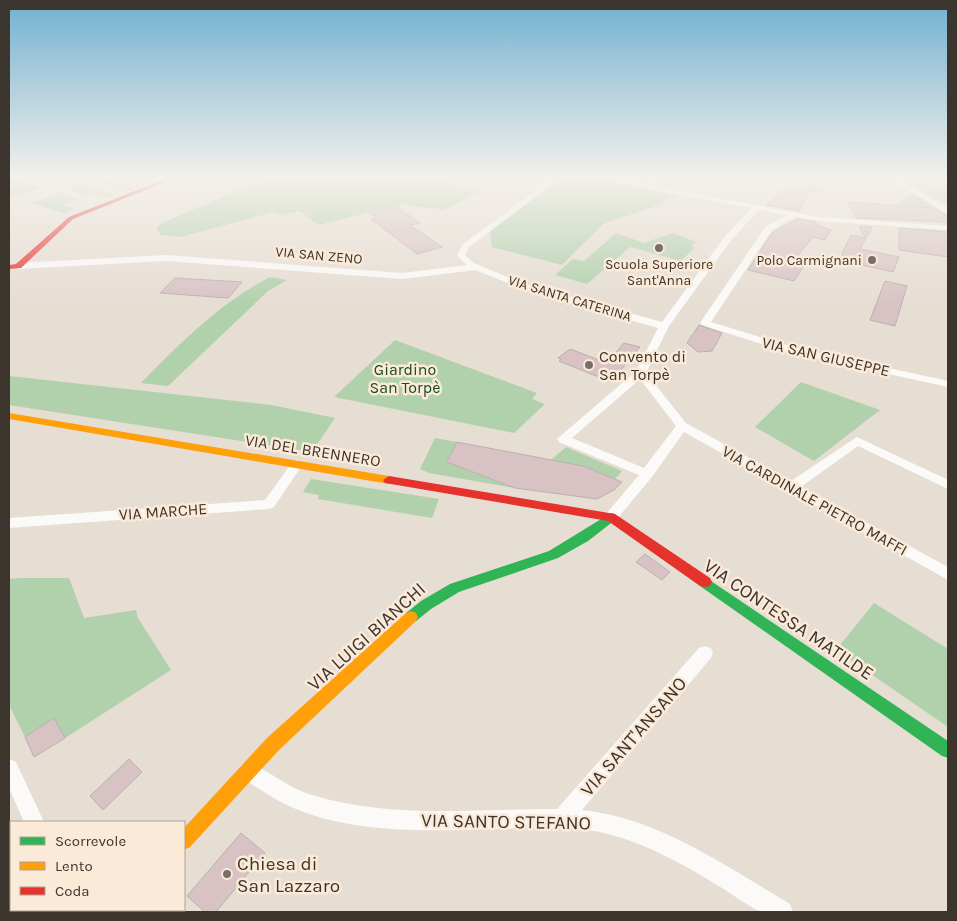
<svg xmlns="http://www.w3.org/2000/svg" width="957" height="921" viewBox="0 0 957 921" font-family="Karla,sans-serif">
	<rect width="100%" height="100%" fill="#e6ddd3"/>
	<path fill="#b1d0ac" d="M 9,177 L 20,177 L 16,179 L 41,188 L 19,195 L 9,196 Z
		M 264,177 L 317,177 L 326,180 L 337,177 L 428,177 L 480,192 L 443,210 C 429,206 418,209 405,204 L 318,225 L 300,211 L 280,215 L 275,212 L 180,237 L 160,235 L 157,228 L 160,224 L 245,187 L 269,182 Z
		M 563,177 L 585,177 L 679,195 L 664,200 L 665,203 L 603,224 L 562,265 L 492,247 L 490,232 Z
		M 79,184 L 81,184 L 114,194 L 109,198 L 95,193 L 88,196 L 67,189 Z
		M 60,193 L 78,199 L 62,205 L 74,209 L 63,213 L 32,203 Z
		M 914,193 L 933,207 L 901,205 L 900,201 Z
		M 616,233 L 644,243 L 673,233 L 696,242 L 691,246 L 694,248 L 681,261 L 630,247 L 587,284 L 555,275 L 573,259 L 584,261 Z
		M 270,277 L 287,280 L 268,291 L 168,386 L 141,383 C 179,344 221,302 270,277 Z
		M 395,340 L 537,393 L 532,399 L 545,404 L 514,433 L 334,397 Z
		M 9,376 L 271,405 L 335,418 L 312,452 L 9,405 Z
		M 801,382 L 880,410 L 814,461 L 755,427 Z
		M 435,438 L 457,442 L 448,462 L 515,488 L 429,473 L 420,469 Z
		M 566,447 L 622,471 L 615,479 L 583,466 L 551,460 Z
		M 311,479 L 439,499 L 432,518 L 318,499 L 319,495 L 303,492 Z
		M 21,578 L 69,578 L 84,618 L 136,610 L 138,618 L 171,670 L 65,738 L 54,718 L 25,737 L 9,705 L 9,579 Z
		M 874,603 L 948,649 L 948,727 L 836,650 Z"/>
	<path fill="#d8c2c4" stroke="#b9b1ae" d="M 97,177 L 159,177 L 160,178 L 129,190 L 97,180 Z
		M 797,177 L 828,181 L 821,192 L 809,192 L 799,211 L 766,205 Z
		M 898,177 L 929,177 L 948,186 L 948,204 Z
		M 848,202 L 934,208 L 948,216 L 948,222 L 856,218 Z
		M 397,207 L 420,223 L 410,225 L 442,247 L 417,254 L 371,219 L 377,218 L 371,214 Z
		M 797,219 L 817,222 L 815,224 L 831,230 L 825,240 L 813,237 L 796,258 L 807,261 L 794,281 L 748,270 L 772,233 Z
		M 859,226 L 872,227 L 860,249 L 899,257 L 893,272 L 844,261 L 842,254 L 851,235 L 865,238 Z
		M 899,228 L 948,232 L 948,257 L 899,250 Z
		M 175,278 L 242,282 L 228,298 L 160,293 Z
		M 885,281 L 907,286 L 895,326 L 870,320 Z
		M 699,325 L 722,333 L 712,351 L 698,352 L 687,343 Z
		M 624,343 L 640,347 L 611,382 L 559,361 L 561,359 L 558,358 L 570,349 L 607,363 Z
		M 457,442 L 583,466 L 622,482 L 614,490 L 597,499 L 515,488 L 447,462 Z
		M 645,554 L 670,572 L 662,580 L 636,562 Z
		M 54,718 L 65,738 L 34,757 L 25,737 Z
		M 129,759 L 142,772 L 103,810 L 90,796 Z
		M 241,833 L 265,853 L 216,912 L 205,912 L 187,896 Z"/>
	<g fill="none" stroke-linecap="round" stroke-linejoin="round">
		<path fill="#fbfaf8" fill-rule="evenodd" d="M 203,177 L 224,177 L 215,181 Z
			M 554,177 L 561,177 L 469,247 L 465,255 L 474,263 L 524,284 L 662,322 L 726,235 L 752,208 L 647,189 L 594,177 L 607,177 L 646,184 L 657,177 L 664,177 L 654,186 L 820,217 L 948,226 L 948,230 L 820,221 L 795,217 L 772,230 L 711,322 L 793,347 L 948,381 L 948,387 L 787,352 L 702,325 L 700,323 L 766,226 L 787,215 L 759,210 L 732,239 L 669,326 L 646,373 L 686,423 L 791,481 L 857,437 L 948,480 L 948,489 L 858,446 L 801,487 L 948,567 L 948,580 L 791,492 L 785,491 L 784,488 L 684,432 L 652,477 L 616,520 L 606,520 L 604,517 L 606,514 L 639,475 L 559,442 L 557,439 L 636,371 L 658,328 L 551,298 L 518,287 L 475,270 L 402,279 L 166,261 L 18,269 L 14,266 L 18,263 L 166,255 L 402,273 L 467,265 L 457,255 L 463,244 ZM 640,379 L 676,426 L 644,468 L 572,438 Z
			M 887,177 L 895,177 L 948,209 L 948,214 Z
			M 931,177 L 948,177 L 948,181 L 943,183 Z
			M 297,460 L 303,464 L 274,507 L 269,509 L 9,528 L 9,518 L 265,500 L 293,461 Z
			M 705,646 L 711,648 L 713,653 L 711,658 L 582,810 C 658,818 726,866 790,904 L 793,912 C 784,912 771,915 762,912 C 752,909 728,891 717,885 C 671,857 622,830 567,828 C 471,825 348,848 264,792 C 255,786 243,781 239,771 L 241,765 L 248,762 C 270,771 288,788 312,795 C 390,819 476,809 557,809 L 699,648 Z
			M 9,759 L 16,762 L 44,822 L 24,822 L 9,788 Z"/>
		<path fill="#30b455" fill-rule="evenodd" d="M 611,513 L 615,514 L 617,517 L 615,520 L 588,541 L 558,558 L 459,592 L 431,609 L 416,621 L 411,623 L 406,621 L 404,617 L 406,613 L 421,601 L 450,584 L 549,551 Z
			M 705,577 L 948,741 L 948,758 L 942,756 L 700,586 L 698,582 L 700,578 Z
			M 110,910 L 131,910 L 130,912 L 109,912 Z"/>
		<path fill="#ff9f0a" fill-rule="evenodd" d="M 9,413 L 389,476 L 395,480 L 389,484 L 9,419 Z
			M 411,611 L 416,613 L 418,617 L 416,621 L 279,750 L 190,847 L 184,850 L 184,828 L 267,738 L 406,613 Z"/>
		<path fill="#e5322d" fill-rule="evenodd" d="M 170,177 L 178,177 L 73,219 L 21,268 L 9,269 L 9,265 L 16,264 L 69,217 Z
			M 389,476 L 615,514 L 710,578 L 712,582 L 710,586 L 705,587 L 700,586 L 608,521 L 385,483 L 383,480 Z"/>
	</g>
	<linearGradient id="sky" x2="0" y2="1"><stop stop-color="#72b1d0"/><stop offset="0.58" stop-color="#f4f0eb"/><stop offset="1" stop-color="#f4f0eb" stop-opacity="0"/></linearGradient>
	<rect width="957" height="306" fill="url(#sky)"/>
	<g fill="#787068" stroke="#fcead8" stroke-width="2">
		<circle cx="659" cy="248" r="5"/>
		<circle cx="872" cy="260" r="5"/>
		<circle cx="589" cy="365" r="5"/>
		<circle cx="227" cy="874" r="5"/>
	</g>
	<g text-anchor="middle" stroke-width="5" stroke-linejoin="round" paint-order="stroke">
		<g font-size="14" fill="#3c352e" stroke="#fcead8">
			<text transform="translate(319 255) rotate(5)" y="5">VIA SAN ZENO</text>
			<text transform="translate(570 298) rotate(17)" y="5">VIA SANTA CATERINA</text>
		</g>
		<g font-size="14" fill="#3c352e" stroke="#fcead8" text-anchor="end">
			<text x="862" y="265">Polo Carmignani</text>
			<text x="659" y="269" text-anchor="middle">Scuola Superiore<tspan x="659" dy="16">Sant'Anna</tspan></text>
		</g>
		<g font-size="16" fill="#3c352e" stroke="#fcead8" text-anchor="start">
			<text x="599" y="362">Convento di<tspan x="599" dy="18">San Torpè</tspan></text>
		</g>
		<g font-size="16" fill="#3c352e" stroke="#fcead8">
			<text transform="translate(826 356) rotate(13)" y="6">VIA SAN GIUSEPPE</text>
			<text transform="translate(313 450) rotate(9)" y="6">VIA DEL BRENNERO</text>
			<text transform="translate(815 500) rotate(29)" y="6">VIA CARDINALE PIETRO MAFFI</text>
			<text transform="translate(163 511) rotate(-4)" y="6">VIA MARCHE</text>
		</g>
		<g font-size="16" fill="#174b21" stroke="#fcead8">
			<text x="405" y="375">Giardino<tspan x="405" dy="18">San Torpè</tspan></text>
		</g>
		<g font-size="19" fill="#3c352e" stroke="#fcead8">
			<text transform="translate(789 619) rotate(34)" y="7">VIA CONTESSA MATILDE</text>
			<text transform="translate(366 636) rotate(-42)" y="7">VIA LUIGI BIANCHI</text>
			<text transform="translate(633 736) rotate(-49)" y="7">VIA SANT'ANSANO</text>
			<text transform="translate(506 821) rotate(1)" y="7">VIA SANTO STEFANO</text>
		</g>
		<g font-size="19" fill="#3c352e" stroke="#fcead8" text-anchor="start">
			<text x="237" y="870">Chiesa di<tspan x="237" dy="22">San Lazzaro</tspan></text>
		</g>
	</g>
	<rect width="957" height="921" fill="none" stroke="#3c352e" stroke-width="20"/>
	<rect x="10" y="821" width="175" height="90" fill="#fcead8" stroke="#afa294"/>
	<rect x="20" y="837" width="25" height="8" fill="#30b455" stroke="#afa294"/>
	<text x="55" y="846" font-size="15" fill="#3c352e">Scorrevole</text>
	<rect x="20" y="862" width="25" height="8" fill="#ff9f0a" stroke="#afa294"/>
	<text x="55" y="871" font-size="15" fill="#3c352e">Lento</text>
	<rect x="20" y="887" width="25" height="8" fill="#e5322d" stroke="#afa294"/>
	<text x="55" y="896" font-size="15" fill="#3c352e">Coda</text>
</svg>
